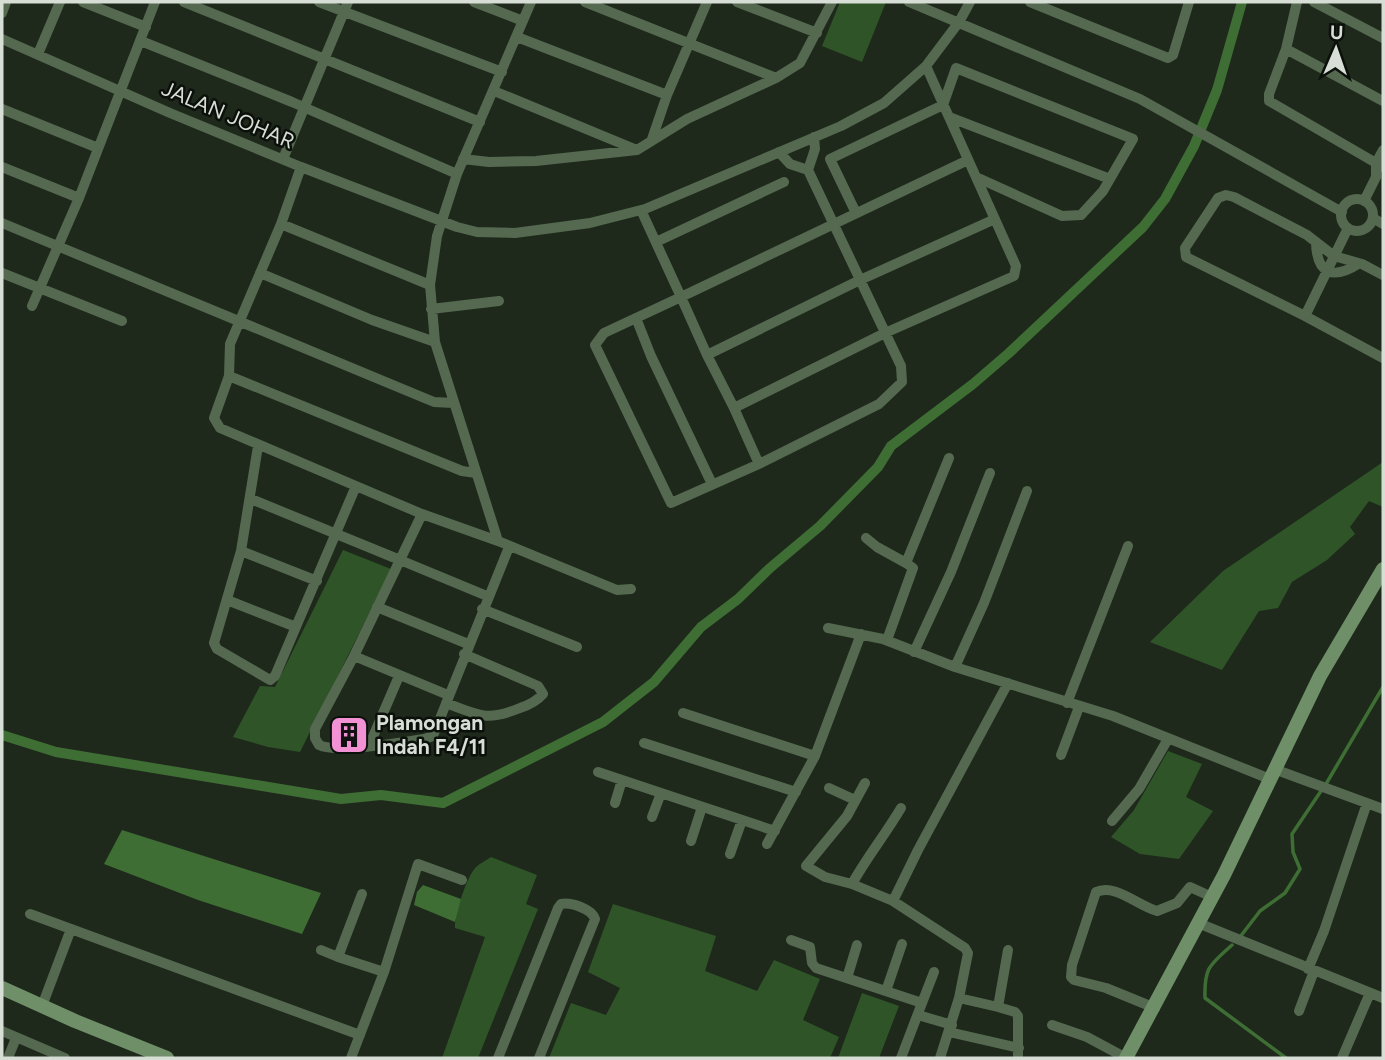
<svg xmlns="http://www.w3.org/2000/svg" width="1385" height="1060" viewBox="0 0 1385 1060" font-family="Figtree,sans-serif">
	<rect width="100%" height="100%" fill="#1e291c"/>
	<path fill="#2f5427" d="M 840,2 L 886,2 L 862,62 L 822,46 Z
		M 1383,462 L 1383,507 L 1369,501 L 1350,527 L 1355,534 L 1327,560 L 1292,582 L 1278,608 L 1259,611 L 1222,670 L 1150,642 L 1223,571 Z
		M 343,550 L 391,569 L 300,752 L 268,747 L 233,737 L 260,686 L 275,687 Z
		M 1168,751 L 1202,764 L 1186,797 L 1213,811 L 1179,859 L 1140,854 L 1111,837 L 1134,810 Z
		M 491,857 L 537,875 L 526,904 L 538,909 L 478,1058 L 442,1058 L 485,937 L 455,928 C 454,915 467,876 476,867 C 480,863 487,860 491,857 Z
		M 613,904 L 716,936 L 705,971 L 757,991 L 774,960 L 820,979 L 803,1020 L 839,1037 L 830,1058 L 549,1058 L 571,1003 L 606,1015 L 620,988 L 588,972 Z
		M 862,993 L 899,1006 L 879,1058 L 838,1058 Z"/>
	<path fill="#3e6e34" d="M 122,830 L 321,893 L 302,934 L 198,900 L 104,864 Z
		M 423,885 L 461,899 L 455,922 L 414,905 L 417,892 Z"/>
	<g fill="none" stroke-linecap="round" stroke-linejoin="round">
		<path stroke="#3e6e34" stroke-width="3.5" d="M 1326,784 L 1383,687
			M 1240,937 L 1260,911 L 1285,893 L 1300,869 L 1293,852 L 1292,834 L 1321,791
			M 1232,945 C 1210,965 1204,967 1205,998 L 1286,1058"/>
		<path stroke="#3e6e34" stroke-width="10" d="M 2,735 L 56,752 L 341,799 L 381,795 L 443,803 L 603,722 L 654,682 L 701,627 L 738,599 L 770,568 L 820,526 L 878,467 L 891,446 L 973,384 L 1009,353 L 1143,227 L 1165,199 L 1194,146 L 1217,90 L 1242,2"/>
		<path stroke="#546950" stroke-width="10" d="M 83,2 L 146,27
			M 184,2 L 480,122
			M 319,2 L 502,72
			M 474,2 L 523,21
			M 531,2 L 457,174 L 437,236 L 430,285 L 435,342 L 498,541 L 617,590 L 631,589
			M 585,2 L 776,78
			M 737,2 L 817,33
			M 909,2 L 1140,99 L 1342,212
			M 1030,2 L 1168,58 L 1173,55 L 1189,2
			M 1297,2 L 1286,49 L 1269,94 L 1269,101 L 1383,167
			M 1314,2 L 1383,38
			M 2,13 L 6,2
			M 517,37 L 667,95
			M 2,39 L 170,113 L 301,167 L 457,227 L 477,232 L 515,233 L 590,223 L 645,209 L 841,126 L 884,103 L 926,66 L 959,22 L 970,2
			M 141,41 L 292,102 L 457,174
			M 1286,49 L 1383,101
			M 38,54 L 60,2
			M 494,91 L 637,150
			M 2,109 L 98,148
			M 949,117 L 1110,179
			M 652,139 L 667,95 L 707,2
			M 283,159 L 348,2
			M 463,159 L 489,162 L 536,161 L 637,150 L 687,119 L 776,78 L 800,63 L 832,2
			M 968,160 L 681,297 L 707,355 L 860,280 L 995,219
			M 2,167 L 79,198
			M 808,170 L 815,149 L 814,137
			M1341 215a16 16 0 1 1 32 0a16 16 0 1 1-32 0Z
			M 1364,201 L 1376,177 L 1376,163 L 1383,150
			M 641,210 L 681,297 L 604,333 L 595,345 L 671,503 L 759,464 L 879,404 L 902,382 L 901,366 L 808,170 L 790,164 L 779,152
			M 856,213 L 830,159 L 943,105 L 956,68 L 1133,139 L 1103,191 L 1081,215 L 1062,216 L 976,177
			M 1373,218 L 1383,224
			M 2,223 L 434,402 L 453,403
			M 281,224 L 430,285
			M 1348,228 L 1305,316 L 1383,358
			M 656,242 L 784,182
			M 1316,243 C 1317,274 1333,280 1358,264
			M 2,273 L 122,321
			M 260,273 L 372,320 L 435,342
			M 32,306 L 79,198 L 155,2
			M 431,309 L 499,301
			M 1305,316 L 1186,257 L 1185,248 L 1218,198 L 1226,195 L 1234,197 L 1307,235 L 1334,256 L 1362,264 L 1383,275
			M 636,318 L 651,356 L 712,484
			M 707,355 L 734,408 L 885,333 L 1014,276 L 1016,266 L 926,66
			M 229,376 L 462,471 L 476,473
			M 734,408 L 759,464
			M 258,446 L 241,551 L 214,643 L 217,649 L 270,680 L 275,676 L 356,486 L 220,428 L 214,418 L 229,376 L 230,344 L 281,224 L 301,167
			M 356,486 L 422,514 L 498,541
			M 251,499 L 400,560 L 422,514
			M 866,538 L 877,547 L 906,563
			M 241,551 L 317,581
			M 487,596 L 400,560 L 354,656 L 315,729 L 315,738 L 319,745 C 338,754 402,742 424,739 L 433,736 L 509,547
			M 227,600 L 296,627
			M 377,607 L 468,644
			M 482,609 L 577,647
			M 828,628 L 883,639 L 955,667 L 1113,716 L 1270,779
			M 887,640 L 913,568 L 906,563 L 949,458
			M 914,652 L 951,572 L 990,473
			M 354,656 L 448,695
			M 955,667 L 984,603 L 1027,491
			M 446,703 C 478,715 486,722 520,708 C 529,705 537,701 543,694 L 538,686 L 464,654
			M 1067,703 L 1128,546
			M 683,713 L 815,756
			M 644,743 L 796,792
			M 369,746 L 399,676
			M 1061,755 L 1079,707
			M 1274,769 L 1383,809
			M 598,772 L 775,831
			M 865,783 L 847,816 L 806,866 L 825,877 L 852,884 L 893,901
			M 829,788 L 855,800
			M 615,803 L 622,780
			M 652,817 L 661,793
			M 1112,821 L 1139,789 L 1168,739
			M 691,841 L 702,807
			M 767,844 L 815,756 L 861,634
			M 730,854 L 742,820
			M 852,884 C 867,857 885,835 901,808
			M 362,894 L 338,957 L 384,972
			M 30,914 L 71,929
			M 1198,923 L 1383,998
			M 791,940 L 810,947 L 812,963 L 816,968 L 922,1003 L 901,1058
			M 321,950 L 338,957
			M 1008,950 L 998,1007 L 1015,1012 L 1018,1016 L 1018,1058
			M 1308,969 L 1324,931 L 1367,803
			M 847,978 L 857,945
			M 886,991 L 902,944
			M 959,998 L 998,1007
			M 922,1003 L 934,972
			M 42,1006 L 71,929 L 360,1035
			M 1155,1008 L 1106,988 L 1074,980 L 1071,977 L 1072,965 L 1096,892 C 1115,883 1138,906 1157,911 L 1177,903 L 1190,887 L 1212,897
			M 1299,1011 L 1314,971
			M 918,1015 L 952,1025
			M 1052,1025 L 1087,1037 L 1126,1058
			M 2,1031 L 65,1058
			M 949,1032 L 1019,1048
			M 8,1058 L 16,1038
			M 351,1058 L 384,972 L 418,864 L 462,880
			M 498,1058 L 558,908 L 561,904 C 571,902 592,909 595,919 L 539,1058
			M 940,1058 L 959,998 L 968,953 L 965,948 L 893,901 L 918,850 L 1008,683
			M 1342,1058 L 1370,993"/>
		<path stroke="#6e8f67" stroke-width="14" d="M 2,988 L 75,1021 L 167,1058
			M 1126,1058 L 1224,875 L 1320,676 L 1383,569"/>
	</g>
	<defs>
		<g id="building-square" transform="scale(2.0125)"><rect x="-9" y="-9" width="18" height="18" rx="4" fill="#f391d5" stroke="#0b100a"/><path d="M-4-6H4V6H1V3H-1V6H-4ZM-2.5-4.3h1.7v1.8h-1.7ZM.8-4.3h1.7v1.8H.8ZM-2.5-1h1.7V.8h-1.7ZM.8-1h1.7V.8H.8Z" fill="#111"/></g>
	</defs>
	<g fill-rule="evenodd">
		<use href="#building-square" x="349" y="735"/>
	</g>
	<g text-anchor="middle" stroke-width="5" stroke-linejoin="round" paint-order="stroke">
		<g font-size="21" fill="#d7ded6" stroke="#0b100a">
			<text transform="translate(228 115) rotate(23)" y="7">JALAN JOHAR</text>
		</g>
		<g font-size="21" font-weight="bold" fill="#d7ded6" stroke="#0b100a" text-anchor="start">
			<text x="376" y="730">Plamongan<tspan x="376" dy="24">Indah F4/11</tspan></text>
		</g>
	</g>
	<rect width="1385" height="1060" fill="none" stroke="#d7ded6" stroke-width="7"/>
	<g transform="translate(1336 49) rotate(2)" stroke="#0b100a" stroke-width="5" paint-order="stroke">
	<path d="M0-5L12 26L0 18L-12 26Z" fill="#d7ded6"/>
	<text y="-10" font-size="19" font-weight="bold" text-anchor="middle" fill="#d7ded6">U</text>
	</g>
</svg>
